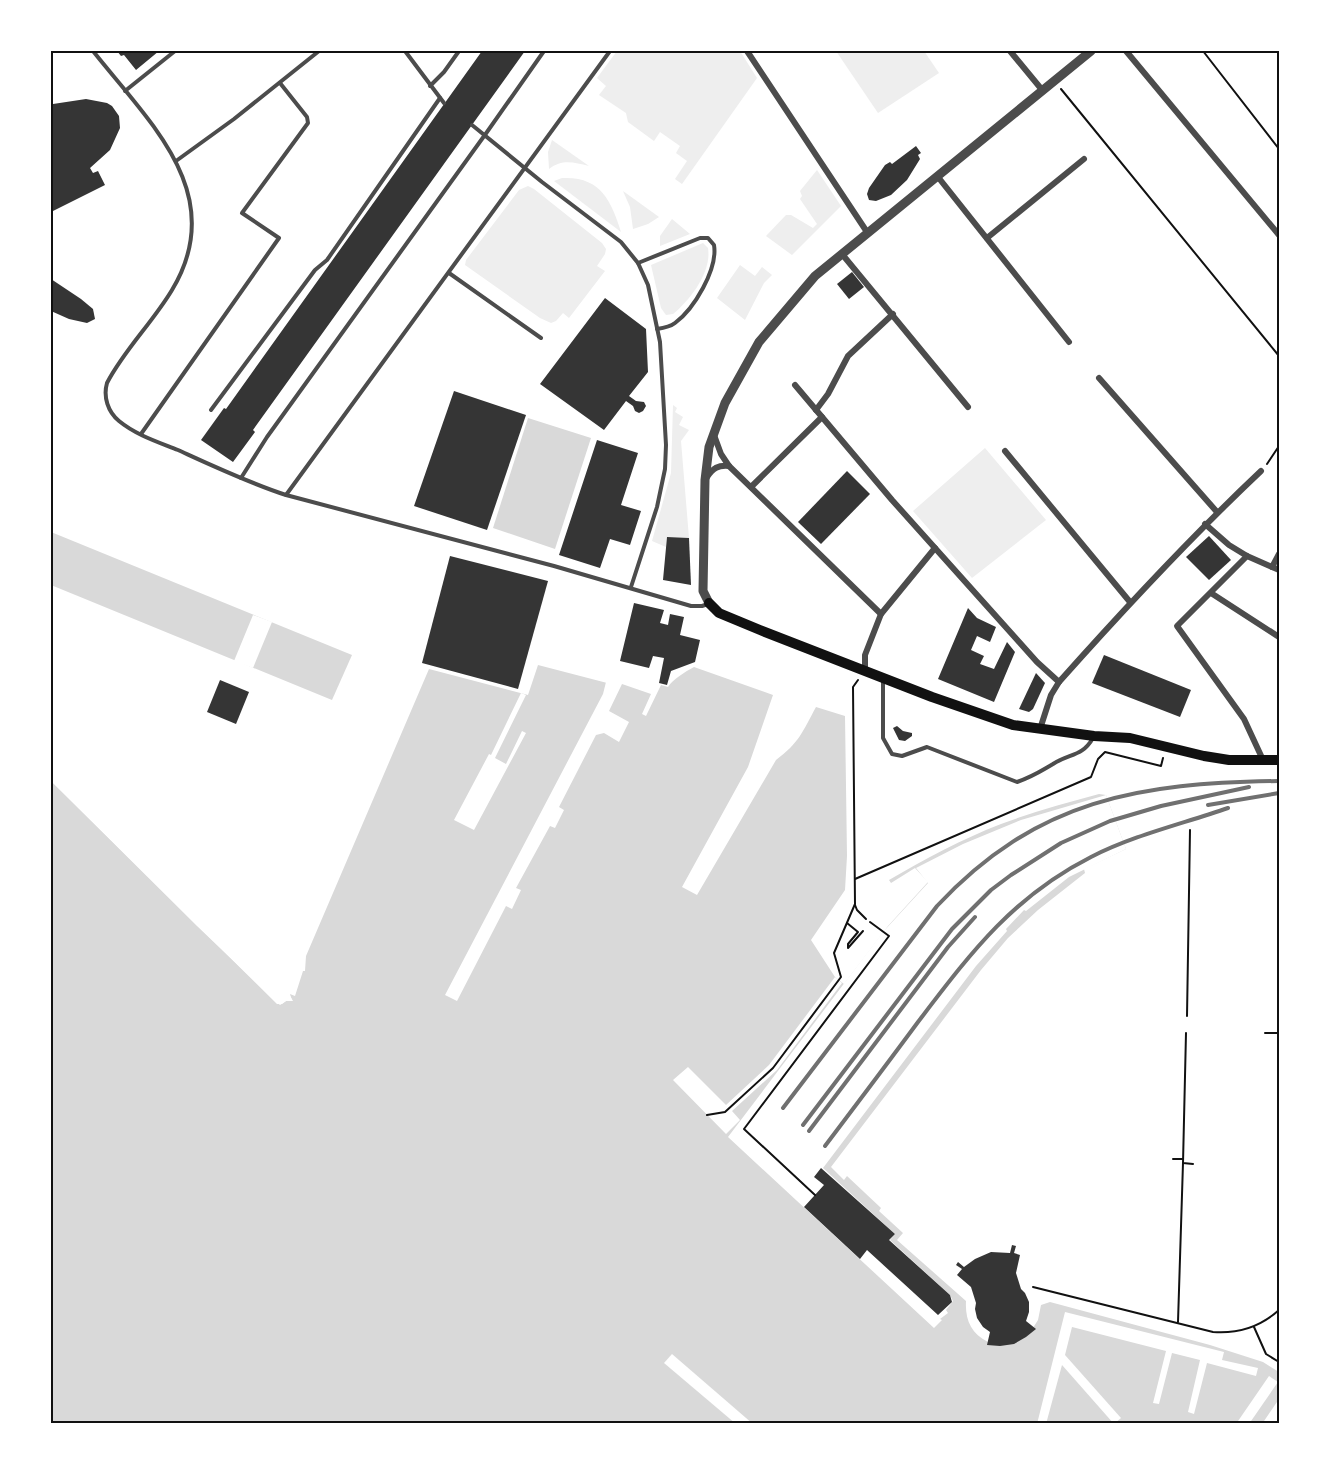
<svg xmlns="http://www.w3.org/2000/svg" width="1330" height="1475" viewBox="0 0 1330 1475" font-family="Merriweather,serif">
<style>
.green{fill:#eee}
.water{fill:#d9d9d9}
.pier{fill:#fff}
.building{fill:#353535}
.lines{fill:none;stroke-linecap:round;stroke-linejoin:round}
.path{stroke:#111;stroke-width:2}
.service{stroke:#4c4c4c;stroke-width:4}
.minor{stroke:#4c4c4c;stroke-width:6}
.tertiary{stroke:#4c4c4c;stroke-width:9}
.secondary{stroke:#111;stroke-width:10}
.rail{stroke:#707070;stroke-width:4}
.neatline{fill:none;stroke:#111;stroke-width:2}
</style>
<rect width="100%" height="100%" fill="#fff"/>
<!-- green -->
<g class="green">
<polygon points="617,51 740,51 757,78 682,184 675,179 687,161 676,153 680,146 660,132 654,141 628,122 626,113 599,95 606,86 597,78"/>
<polygon points="836,51 924,51 939,73 878,113"/>
<path d="M552,140L589,166C573,162 562,159 549,169L548,152Z"/>
<polygon points="817,170 841,206 792,255 766,236 786,215 791,215 813,228 817,224 800,199 802,196 800,191"/>
<path d="M562,178C600,176 611,200 621,232L554,181Z"/>
<polygon points="528,186 534,189 602,243 606,249 605,254 597,266 605,271 569,318 563,313 556,321 551,323 540,318 465,265 466,260 519,190"/>
<polygon points="623,191 659,217 648,224 633,229 630,207"/>
<polygon points="672,219 690,234 660,246 660,236"/>
<path d="M703,243L708,248C712,272 690,300 673,314L666,315L661,308L651,265Z"/>
<polygon points="740,265 755,276 762,267 772,275 764,283 745,320 717,298"/>
<polygon points="673,405 677,408 675,412 683,417 679,425 689,430 681,441 689,538 667,537 666,547 652,541 671,473"/>
<polygon points="985,448 1046,520 972,578 913,511"/>
</g>
<!-- water -->
<g class="water">
<polygon points="528,418 591,438 555,549 493,528"/>
<polygon points="51,532 352,655 332,700 51,585"/>
<path d="M538,665L611,684H622L651,694L642,714L646,716L661,685L668,687C673,679 685,672 694,667L773,695L748,767L682,887L697,895L776,760C799,743 803,731 816,707L845,716L847,856L845,890L811,940L835,977L844,984L888,926L928,882L915,868L891,883L889,880C925,859 962,839 1001,824C1033,812 1066,803 1099,794L1106,795L1126,849L1084,869L1085,873L1038,910L1008,938L981,970L831,1167L844,1180L847,1176L881,1208L879,1211L903,1233L897,1240L966,1301C965,1320 971,1333 988,1342L1031,1331L1038,1320L1041,1305L1050,1302L1210,1345L1263,1362L1279,1372V1399L1262,1424H51V781L197,926L280,1005L286,1001H292L290,994L295,996L303,971H305L306,956L429,669L528,695Z"/>
</g>
<!-- pier -->
<g class="pier">
<polygon points="253,615 272,622 253,668 234,661"/>
<polygon points="606,682 622,684 609,711 629,722 619,742 604,733 596,735 559,807 564,810 555,828 550,826 516,888 521,890 512,909 506,906 457,1001 445,995 603,694"/>
<polygon points="521,693 526,695 495,758 506,764 522,731 526,733 474,830 454,820 489,754 491,755"/>
<polygon points="51,778 279,1001 288,998 288,992 293,1001 286,1001 282,1004 277,1004 51,781"/>
<polygon points="1106,795 1126,849 1069,877 1026,911 1024,910 1006,929 1007,931 976,966 823,1168 895,1234 890,1240 950,1295 953,1301 946,1310 948,1313 940,1319 942,1320 934,1328 728,1137 883,932 928,883 916,868 963,844 1021,820"/>
<polygon points="835,977 842,983 777,1070 732,1111 740,1120 726,1134 673,1080 688,1067 726,1105 769,1065"/>
<polygon points="1065,1312 1224,1352 1222,1360 1258,1368 1256,1376 1207,1363 1194,1414 1188,1412 1200,1360 1172,1353 1159,1404 1153,1403 1166,1351 1072,1327 1065,1355 1121,1418 1114,1424 1062,1365 1046,1424 1037,1424"/>
<polygon points="672,1354 753,1424 736,1424 664,1363"/>
<polygon points="1269,1376 1278,1382 1249,1424 1236,1424"/>
</g>
<!-- building -->
<g class="building">
<polygon points="117,51 159,51 136,70 124,55 121,56"/>
<polygon points="482,51 525,51 253,430 255,432 233,462 201,440 224,408 226,409"/>
<polygon points="51,99 53,104 86,99 107,103 112,106 119,116 120,128 110,150 90,168 93,173 98,171 105,185 51,212"/>
<polygon points="916,146 921,153 918,155 920,159 907,180 891,195 876,201 869,200 867,194 869,188 885,165 890,162 892,164"/>
<polygon points="852,272 864,287 849,299 837,284"/>
<polygon points="51,279 81,299 93,309 95,319 87,323 69,319 51,311"/>
<polygon points="605,298 646,329 648,372 629,396 636,401 644,402 646,406 643,411 639,413 635,411 633,406 626,401 604,430 540,384"/>
<polygon points="454,391 526,415 487,530 414,506"/>
<polygon points="597,440 638,453 621,505 641,511 630,545 610,539 600,568 559,555"/>
<polygon points="847,471 870,494 821,544 798,522"/>
<polygon points="1209,536 1231,560 1209,580 1186,557"/>
<polygon points="667,537 689,538 691,585 663,580"/>
<polygon points="450,556 548,581 518,689 422,663"/>
<polygon points="634,603 664,610 660,623 668,625 670,614 684,617 680,635 700,640 695,662 671,671 667,685 659,683 664,658 653,656 649,668 620,661"/>
<polygon points="968,608 977,618 996,627 990,642 977,636 971,650 984,656 980,664 994,669 1007,642 1015,652 994,702 938,679"/>
<polygon points="1104,655 1191,690 1180,717 1092,683"/>
<polygon points="1036,673 1045,683 1033,709 1029,712 1019,709"/>
<polygon points="220,680 249,692 236,724 207,712"/>
<polygon points="897,726 903,731 912,733 912,736 905,741 899,740 893,728"/>
<polygon points="821,1168 895,1234 889,1240 950,1295 952,1302 938,1315 867,1250 860,1259 804,1207 824,1185 814,1177"/>
<polygon points="1012,1245 1016,1246 1014,1253 1020,1255 1016,1273 1021,1289 1025,1293 1029,1302 1029,1312 1026,1321 1036,1329 1026,1337 1014,1344 1000,1346 987,1345 990,1332 983,1327 977,1318 975,1309 976,1303 971,1287 957,1275 962,1269 956,1265 958,1262 964,1267 975,1259 991,1252 1010,1253"/>
</g>
<g class="lines">
<!-- path -->
<g class="path">
<polyline points="1203,51 1279,149"/>
<polyline points="1061,89 1279,356"/>
<polyline points="1267,464 1279,446"/>
<polyline points="855,879 1091,777 1098,759 1105,752 1161,766 1163,758"/>
<polyline points="855,905 857,910 866,919"/>
<polyline points="847,923 858,932 848,944 848,948 863,931"/>
<polyline points="1187,1016 1190,830"/>
<polyline points="1186,1033 1183,1163 1193,1164"/>
<polyline points="1265,1033 1279,1033"/>
<polyline points="707,1115 725,1112 773,1068 841,977 834,953 855,904 853,687 858,680"/>
<polyline points="1173,1159 1183,1159"/>
<polyline points="815,1195 744,1129 889,936 870,922"/>
<path d="M1033,1287L1213,1332C1239,1334 1260,1327 1279,1310"/>
<polyline points="1178,1322 1183,1163"/>
<polyline points="1254,1327 1266,1354 1279,1362"/>
</g>
<!-- service -->
<g class="service">
<path d="M93,51C149,122 230,194 172,290C153,322 124,350 107,383C103,397 108,412 119,421C136,435 158,442 178,450C213,466 249,483 286,495L554,566L691,606H702L708,604"/>
<polyline points="405,51 444,103"/>
<polyline points="430,86 444,72 459,51"/>
<polyline points="125,91 175,51"/>
<polyline points="472,125 542,182 621,242 638,263 648,285 660,342 666,445 665,469 657,507 631,587"/>
<polyline points="176,161 234,119 319,51"/>
<path d="M638,263L700,238H708L714,245C718,269 694,309 675,323C670,327 664,328 657,329"/>
<polyline points="449,273 541,338"/>
<polyline points="211,410 315,270 327,260 440,98"/>
<polyline points="141,434 279,238 242,213 308,123 307,117 280,83"/>
<polyline points="241,478 267,437 487,132 544,51"/>
<polyline points="286,495 610,51"/>
<path d="M883,679V738L892,754L902,756L927,747L1017,782C1034,776 1039,772 1053,764C1070,753 1082,757 1093,738"/>
</g>
<!-- minor -->
<g class="minor">
<polyline points="747,51 867,232"/>
<polyline points="1010,51 1043,91"/>
<polyline points="1126,51 1279,235"/>
<polyline points="938,177 1069,342"/>
<polyline points="987,238 1084,159"/>
<polyline points="842,254 968,407"/>
<polyline points="1099,378 1217,512"/>
<polyline points="795,385 892,500 1037,662 1059,682"/>
<polyline points="816,410 828,394 848,356 893,314"/>
<polyline points="714,435 721,454 729,466 881,614"/>
<polyline points="1005,451 1130,602"/>
<path d="M707,477C713,468 718,465 729,466"/>
<polyline points="751,487 822,417"/>
<polyline points="1205,524 1229,545 1247,556 1279,570"/>
<polyline points="1247,556 1177,626 1244,719 1263,760"/>
<polyline points="1272,567 1279,554"/>
<polyline points="1211,593 1279,637"/>
<polyline points="865,671 865,655 881,614 935,548"/>
<path d="M1040,729L1051,695L1059,682C1124,609 1190,538 1261,471"/>
</g>
<!-- tertiary -->
<polyline class="tertiary" points="709,603 703,591 705,480 709,447 725,403 759,342 815,276 1091,51"/>
<!-- secondary -->
<polyline class="secondary" points="709,603 719,613 760,630 932,697 1013,725 1094,736 1130,738 1204,756 1229,760 1279,760"/>
<!-- rail -->
<g class="rail">
<polyline points="1208,805 1279,793"/>
<path d="M783,1108L937,906C1037,799 1139,783 1279,781"/>
<polyline points="803,1125 952,929 991,890 1011,875 1061,843 1110,821 1161,806 1249,787"/>
<polyline points="809,1131 948,947 975,917"/>
<path d="M825,1146C856,1105 887,1064 918,1022C970,954 1012,897 1091,857C1134,835 1182,824 1228,808"/>
</g>
</g>
<!-- border -->
<rect width="1330" height="1475" fill="none" stroke="#ffffff" stroke-width="105"/>
<rect x="52" y="52" width="1226" height="1370" class="neatline"/>
</svg>
